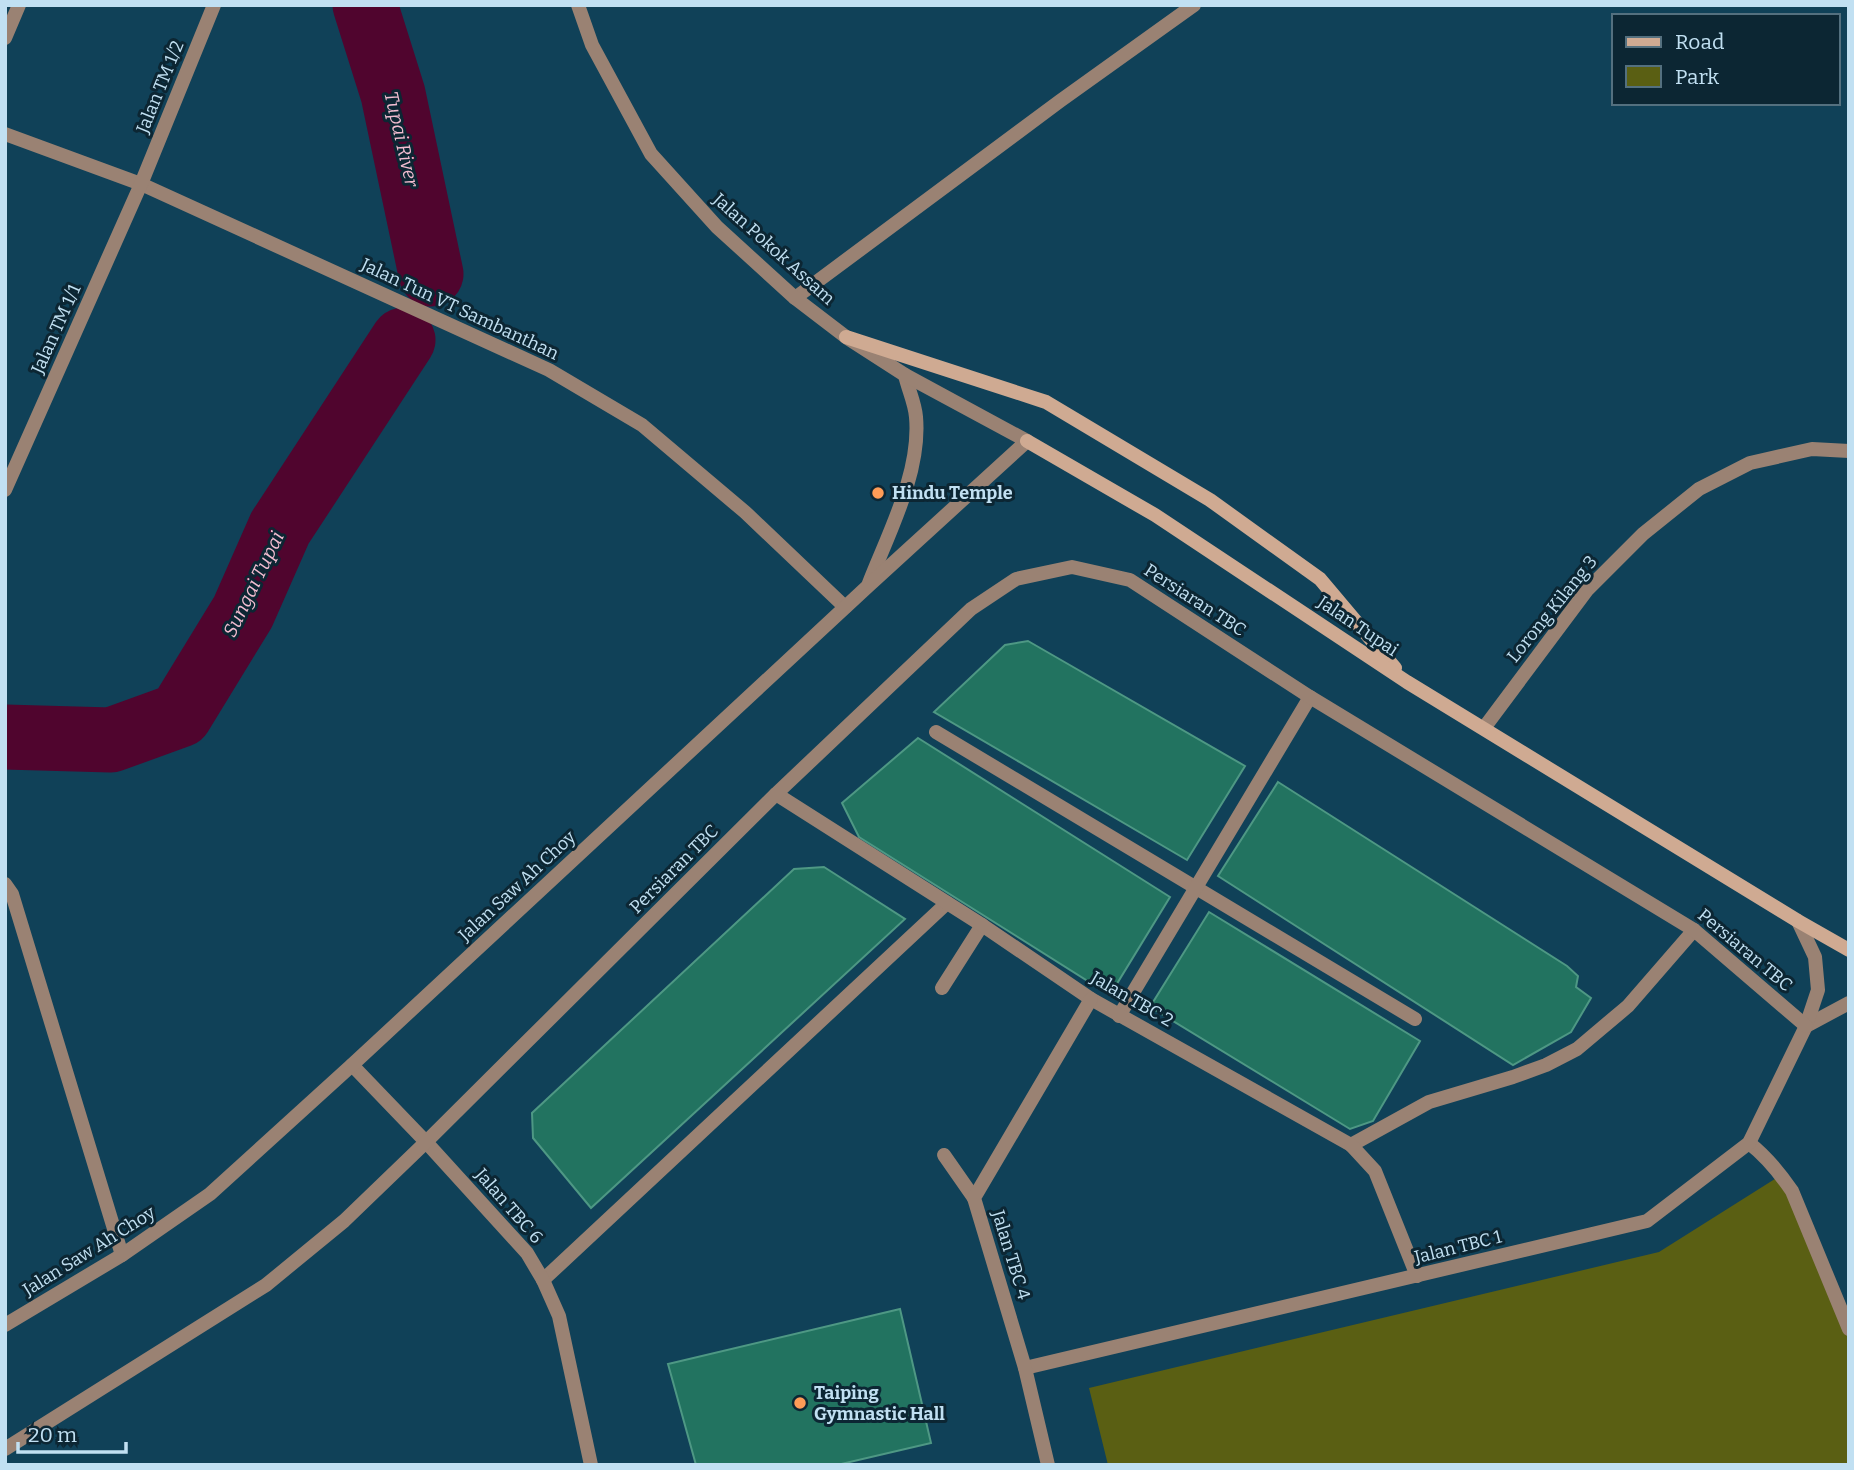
<svg xmlns="http://www.w3.org/2000/svg" width="1854" height="1470" viewBox="0 0 1854 1470" font-family="Bitter,serif">
<style>
.green{fill:#5a5f13}
.lines{fill:none;stroke-linecap:round;stroke-linejoin:round}
.river{stroke:#50052e;stroke-width:65}
.building{fill:#227360;stroke:#4e9884;stroke-width:2}
.service{stroke:#9a8273;stroke-width:14}
.minor{stroke:#9a8273;stroke-width:14}
.tertiary{stroke:#9a8273;stroke-width:14}
.secondary{stroke:#cfaa92;stroke-width:14}
.poi-dot{fill:#fe9c57;stroke:#0c2633;stroke-width:2.5}
.labels{text-anchor:middle;stroke-width:6;stroke-linejoin:round;paint-order:stroke}
.street-label{font-size:18px;fill:#c1e0f2;stroke:#0c2633}
.poi-label{font-size:18px;font-weight:bold;fill:#c1e0f2;stroke:#0c2633;text-anchor:start}
.water-label{font-size:19px;font-style:italic;fill:#f2bcd0;stroke:#0c2633}
</style>
<rect width="100%" height="100%" fill="#104158"/>
<!-- green -->
<polygon class="green" points="1778,1177 1849,1325 1849,1465 1108,1465 1089,1388 1659,1252"/>
<g class="lines">
<!-- river -->
<g class="river">
<polyline points="365,5 393,94 431,274"/>
<polyline points="5,737 111,740 180,715 243,612 280,528 403,340"/>
</g>
</g>
<!-- building -->
<g class="building">
<polygon points="1028,641 1245,766 1187,860 934,712 1005,645"/>
<polygon points="918,738 1170,897 1110,995 859,837 842,803"/>
<polygon points="1278,782 1567,966 1578,976 1576,987 1591,998 1571,1032 1513,1065 1218,876"/>
<polygon points="824,867 905,919 591,1208 533,1138 532,1113 794,869"/>
<polygon points="1209,912 1420,1041 1373,1121 1350,1129 1150,1007"/>
<polygon points="900,1309 931,1443 837,1465 696,1465 668,1364"/>
</g>
<g class="lines">
<!-- service -->
<g class="service">
<polyline points="5,38 19,5"/>
<polyline points="795,298 1060,101 1194,5"/>
<polyline points="936,732 1415,1019"/>
<polyline points="5,884 12,894 122,1255"/>
<polyline points="942,988 982,925"/>
<polyline points="1119,1016 1310,697"/>
<path d="M1749,1143C1767,1157 1779,1172 1792,1191L1849,1329"/>
<polyline points="1351,1145 1429,1102 1513,1077 1546,1065 1577,1049 1628,1006 1694,930"/>
<polyline points="944,1155 974,1198"/>
<polyline points="543,1280 947,903"/>
</g>
<!-- minor -->
<g class="minor">
<polyline points="5,134 141,184 549,370 642,425 745,512 845,607"/>
<polyline points="5,490 141,184 214,5"/>
<polyline points="1484,728 1587,590 1643,534 1699,489 1750,463 1812,449 1849,451"/>
<polyline points="776,794 982,925 1091,999 1351,1145 1375,1171 1417,1276"/>
<polyline points="1806,1026 1849,1003"/>
<polyline points="352,1065 426,1142 527,1253 543,1280 559,1316 591,1465"/>
<polyline points="1025,1368 1647,1221 1749,1143 1806,1026 1818,990 1815,957 1798,921"/>
<polyline points="5,1449 266,1285 344,1221 426,1142 776,794 971,609 1016,579 1072,567 1130,580 1310,697 1694,930 1806,1026"/>
<polyline points="1048,1465 1025,1368 974,1198 1091,999"/>
</g>
<!-- tertiary -->
<g class="tertiary">
<path d="M869,583C889,532 921,472 916,417C915,403 908,389 905,375"/>
<polyline points="5,1325 122,1255 210,1194 352,1065 867,587 1027,441 905,375 846,337 795,298 717,227 651,154 592,45 578,5"/>
</g>
<!-- secondary -->
<g class="secondary">
<polyline points="846,337 1046,402 1210,500 1320,579 1395,668"/>
<polyline points="1027,441 1155,515 1407,682 1798,921 1849,950"/>
</g>
</g>
<!-- markers -->
<g class="poi-dot">
<circle cx="878" cy="493" r="7"/>
<circle cx="800" cy="1403" r="7"/>
</g>
<g class="labels">
<!-- street labels -->
<g class="street-label">
<text transform="translate(160 87) rotate(-68)" y="6">Jalan TM 1/2</text>
<text transform="translate(774 249) rotate(42)" y="6">Jalan Pokok Assam</text>
<text transform="translate(460 309) rotate(25)" y="6">Jalan Tun VT Sambanthan</text>
<text transform="translate(56 329) rotate(-66)" y="6">Jalan TM 1/1</text>
<text transform="translate(1195 600) rotate(33)" y="6">Persiaran TBC</text>
<text transform="translate(1552 609) rotate(-51)" y="6">Lorong Kilang 3</text>
<text transform="translate(1358 626) rotate(34)" y="6">Jalan Tupai</text>
<text transform="translate(674 869) rotate(-45)" y="6">Persiaran TBC</text>
<text transform="translate(517 886) rotate(-43)" y="6">Jalan Saw Ah Choy</text>
<text transform="translate(1745 950) rotate(40)" y="6">Persiaran TBC</text>
<text transform="translate(1132 999) rotate(30)" y="6">Jalan TBC 2</text>
<text transform="translate(509 1206) rotate(49)" y="6">Jalan TBC 6</text>
<text transform="translate(1458 1247) rotate(-14)" y="6">Jalan TBC 1</text>
<text transform="translate(89 1251) rotate(-32)" y="6">Jalan Saw Ah Choy</text>
<text transform="translate(1011 1255) rotate(73)" y="6">Jalan TBC 4</text>
</g>
<!-- poi labels -->
<g class="poi-label">
<text x="892" y="499">Hindu Temple</text>
<text x="814" y="1399">Taiping<tspan x="814" dy="21">Gymnastic Hall</tspan></text>
</g>
<!-- water labels -->
<g class="water-label">
<text transform="translate(402 139) rotate(77)" y="7">Tupai River</text>
<text transform="translate(253 584) rotate(-64)" y="7">Sungai Tupai</text>
</g>
</g>
<!-- border -->
<rect width="1854" height="1470" fill="none" stroke="#c1e0f2" stroke-width="14"/>
<!-- legend -->
<rect x="1612" y="14" width="228" height="91" fill="#0c2633" stroke="#54707f" stroke-width="2"/>
<rect x="1626" y="37" width="35" height="10" fill="#cfaa92" stroke="#54707f" stroke-width="2"/>
<text x="1675" y="49" font-size="21" fill="#c1e0f2">Road</text>
<rect x="1626" y="66" width="35" height="21" fill="#5a5f13" stroke="#54707f" stroke-width="2"/>
<text x="1675" y="84" font-size="21" fill="#c1e0f2">Park</text>
<!-- scale -->
<path d="M18 1442v10h108v-10" fill="none" stroke="#c1e0f2" stroke-width="3.5"/>
<text x="28" y="1442" font-size="21" fill="#c1e0f2" stroke="#0c2633" stroke-width="5" paint-order="stroke">20 m</text>
</svg>
